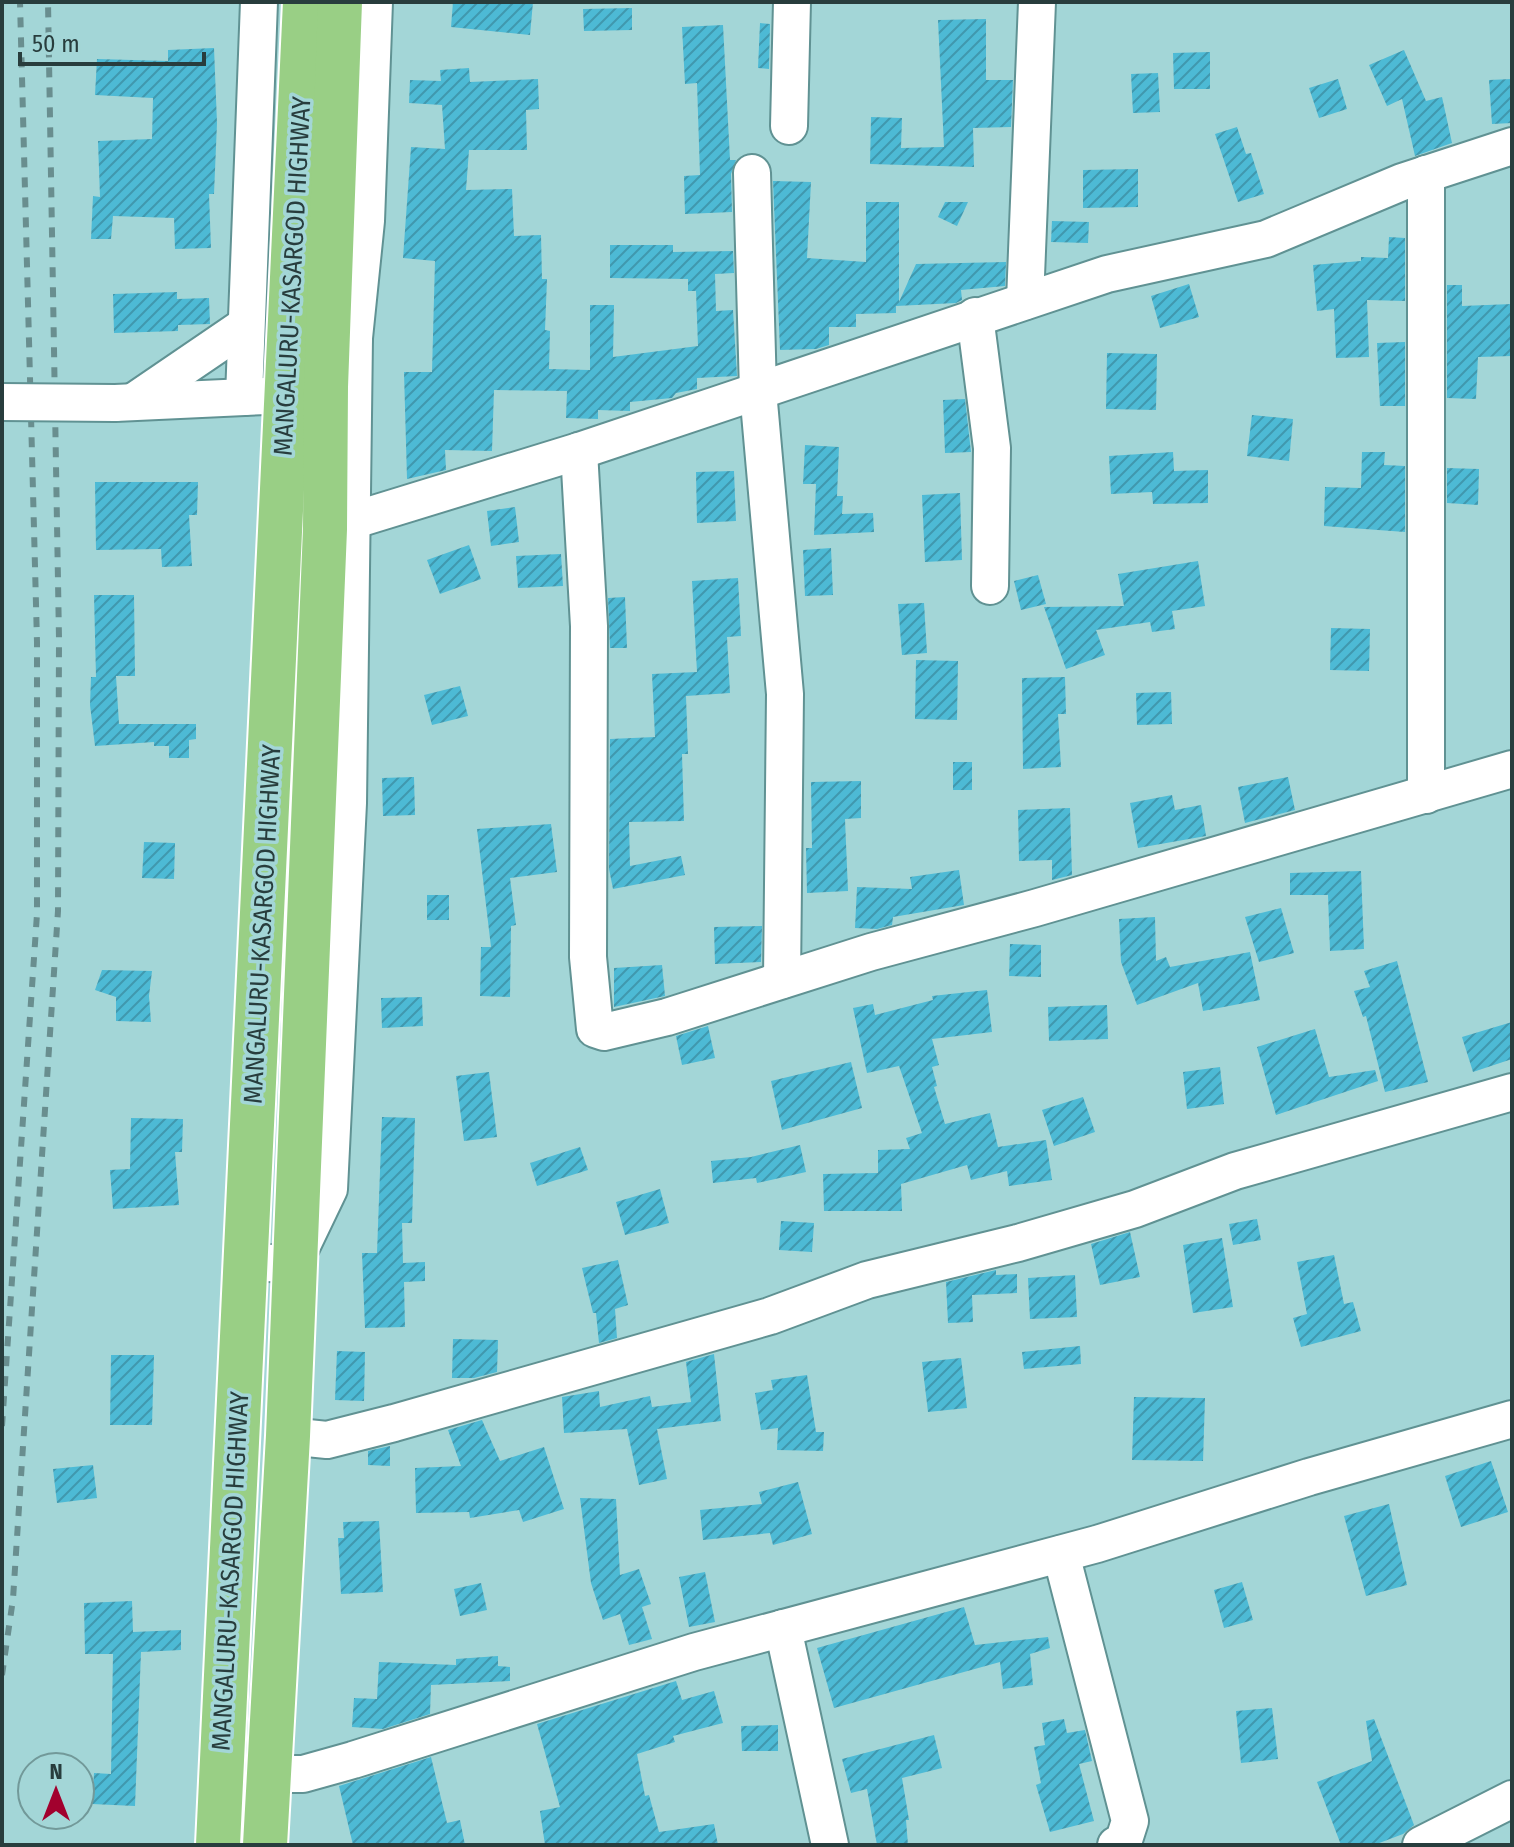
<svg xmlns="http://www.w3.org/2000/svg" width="1514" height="1847" viewBox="0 0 1514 1847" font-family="'Fira Sans Condensed',sans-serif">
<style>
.building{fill:url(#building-hatch)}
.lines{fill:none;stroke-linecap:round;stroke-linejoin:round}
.minor-casing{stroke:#609293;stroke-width:40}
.highway-casing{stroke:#fff;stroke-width:48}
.minor{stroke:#fff;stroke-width:36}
.highway{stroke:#99cf85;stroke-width:44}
.rail{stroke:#698e8f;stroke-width:6;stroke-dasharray:10 10;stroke-linecap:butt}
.minor-bridge-casing{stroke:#609293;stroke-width:40;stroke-linecap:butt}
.minor-bridge{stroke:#fff;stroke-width:36}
.labels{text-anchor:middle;stroke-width:7;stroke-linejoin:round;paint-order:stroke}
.street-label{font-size:26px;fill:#283d3d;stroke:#a3d6d7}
</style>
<defs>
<pattern id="building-hatch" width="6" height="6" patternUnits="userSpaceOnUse" patternTransform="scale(2)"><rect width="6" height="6" fill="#4dbad5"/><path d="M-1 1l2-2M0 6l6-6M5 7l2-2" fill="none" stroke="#4098ae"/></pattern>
</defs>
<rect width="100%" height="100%" fill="#a3d6d7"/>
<!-- building -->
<g class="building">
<polygon points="453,2 533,2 530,35 451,27"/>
<polygon points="632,8 632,30 584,31 583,9"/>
<polygon points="986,19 986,80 1013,80 1011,127 973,128 974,167 870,164 871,117 902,118 901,148 944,147 938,20"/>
<polygon points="760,23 770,24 769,69 758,68"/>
<polygon points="723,25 730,160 736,160 731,174 732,212 685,214 684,176 700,175 697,83 685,84 682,27"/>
<polygon points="214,48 217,123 214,194 209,194 211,248 175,249 174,218 113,216 111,239 91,239 93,196 100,197 98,141 152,139 153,98 95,95 97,59 168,61 168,50"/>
<polygon points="1404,50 1426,101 1442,97 1452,143 1415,156 1402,99 1387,106 1369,65"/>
<polygon points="1210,52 1210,89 1174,89 1173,53"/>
<polygon points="469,68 470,82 538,79 539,109 526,110 527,150 469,150 466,190 512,189 514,236 541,235 542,279 547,279 545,330 550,331 549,369 590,370 590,305 614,305 613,357 698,346 696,291 688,291 688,279 610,278 610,245 673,245 673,252 733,251 734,273 715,274 716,311 733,310 737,376 697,378 697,389 676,393 672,398 630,402 630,411 598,410 598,419 566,418 567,391 494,390 492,451 445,450 446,470 407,479 404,372 432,372 435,261 403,258 411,147 445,149 442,105 409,103 410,80 441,81 440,70"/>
<polygon points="1158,73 1160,112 1133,113 1131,74"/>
<polygon points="1338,79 1347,109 1319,118 1309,88"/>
<polygon points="1512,79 1512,123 1492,124 1489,80"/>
<polygon points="1237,127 1246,154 1251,153 1264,194 1238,202 1215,134"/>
<polygon points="1138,169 1138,207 1083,208 1083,170"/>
<polygon points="773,181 811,182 807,258 866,262 866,202 899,202 899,302 916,264 1006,262 1005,286 961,290 962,300 956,303 896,306 896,313 856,314 856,327 829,327 829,345 816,349 780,350"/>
<polygon points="945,202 968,202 957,226 938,217"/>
<polygon points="1052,221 1089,222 1088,243 1051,242"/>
<polygon points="1389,237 1405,238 1405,301 1367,300 1369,357 1336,358 1334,309 1317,311 1313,265 1361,261 1361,257 1388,258"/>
<polygon points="1189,284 1199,317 1160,328 1151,296"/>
<polygon points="1447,285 1462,285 1462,306 1512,304 1512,356 1478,357 1476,399 1447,398"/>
<polygon points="177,292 177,299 209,298 210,324 178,325 178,331 114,333 113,294"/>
<polygon points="1405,342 1405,406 1380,406 1377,343"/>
<polygon points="1107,353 1157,354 1156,410 1106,409"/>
<polygon points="965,399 971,452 945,453 943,400"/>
<polygon points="1252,415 1293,419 1289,461 1247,456"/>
<polygon points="805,445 839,447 837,496 843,496 842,514 873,513 874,532 814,535 816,484 803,484"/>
<polygon points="1173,452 1174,471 1208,470 1208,503 1153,504 1152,492 1111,494 1109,456"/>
<polygon points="1362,452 1385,452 1384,465 1405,466 1405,532 1324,526 1325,487 1361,488"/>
<polygon points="1447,468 1479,469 1478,505 1447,503"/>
<polygon points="734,471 736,521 697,523 696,472"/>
<polygon points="95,482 198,482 197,515 189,515 192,566 162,567 161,549 96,550"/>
<polygon points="960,493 962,560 925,562 922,495"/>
<polygon points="515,507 519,542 491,546 487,511"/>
<polygon points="469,545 481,579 440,594 427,560"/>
<polygon points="831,548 833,595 805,596 803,550"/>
<polygon points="561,554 563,586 518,588 516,556"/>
<polygon points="1198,561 1205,606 1172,611 1175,629 1152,632 1150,622 1096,630 1105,655 1066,669 1044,607 1124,606 1118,574"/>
<polygon points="1038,575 1046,604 1021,610 1014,581"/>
<polygon points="738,578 741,636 727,637 730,693 686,696 688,754 682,754 684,821 629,822 630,866 681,856 685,875 613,889 609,869 610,739 655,737 652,674 697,672 692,581"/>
<polygon points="94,595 134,595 135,676 116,676 119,724 196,724 196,739 189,740 189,758 169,758 169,746 154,746 154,742 95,746 90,705 91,677 96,677"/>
<polygon points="625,597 627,648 610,648 608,598"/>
<polygon points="924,603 927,653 902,655 898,604"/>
<polygon points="1331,628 1370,629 1369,671 1330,670"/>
<polygon points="916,660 958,661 957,720 915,719"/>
<polygon points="1065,677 1066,714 1058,714 1061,767 1023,769 1022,678"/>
<polygon points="460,686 468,716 432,725 424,695"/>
<polygon points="1171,692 1172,724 1137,725 1136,693"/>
<rect x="953" y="762" width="19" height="28"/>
<polygon points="414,777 415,815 383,816 382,778"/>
<polygon points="1288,777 1295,810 1245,823 1238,787"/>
<polygon points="861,781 861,818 845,819 848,891 807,893 806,848 812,848 811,782"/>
<polygon points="1172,795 1175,810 1201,805 1206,836 1138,848 1130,803"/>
<polygon points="1070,808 1072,875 1052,880 1052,860 1019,861 1018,810"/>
<polygon points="551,824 557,872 510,878 516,925 511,926 510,997 480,996 481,947 491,947 477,829"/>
<polygon points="144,842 175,843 174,879 142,878"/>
<polygon points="959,870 964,905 893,917 892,925 877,929 855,928 857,887 912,889 910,877"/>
<polygon points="1361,871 1364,949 1330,951 1328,895 1290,895 1290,873"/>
<rect x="427" y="895" width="22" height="25"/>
<polygon points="1281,908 1294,953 1259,962 1245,917"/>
<polygon points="1155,917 1156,961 1166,957 1170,967 1250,952 1260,1000 1203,1011 1198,983 1137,1005 1121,962 1119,919"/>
<polygon points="762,926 761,962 715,964 714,927"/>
<polygon points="1010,944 1041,945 1041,977 1009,976"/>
<polygon points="1397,961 1428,1082 1385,1092 1366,1016 1363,1017 1354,991 1370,987 1364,971"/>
<polygon points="662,965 665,996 614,1007 614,968"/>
<polygon points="102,970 152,971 149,996 151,1022 116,1021 116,997 95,990"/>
<polygon points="987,990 992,1032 932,1039 939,1065 932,1067 937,1086 934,1087 945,1124 990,1113 998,1147 1046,1140 1052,1180 1009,1186 1007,1171 971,1180 967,1165 901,1184 902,1211 824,1211 823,1174 878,1173 878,1150 910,1149 906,1138 922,1133 899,1066 867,1073 853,1008 873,1004 875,1015 933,1000 932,996"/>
<polygon points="422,997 423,1026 382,1028 381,998"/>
<polygon points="1107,1005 1108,1039 1049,1041 1048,1007"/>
<polygon points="1512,1022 1512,1059 1473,1072 1462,1037"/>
<polygon points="708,1026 715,1058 682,1065 676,1036"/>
<polygon points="1315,1029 1329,1077 1375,1070 1378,1081 1276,1115 1257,1047"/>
<polygon points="851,1062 862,1108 782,1130 771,1081"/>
<polygon points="1220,1067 1224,1104 1187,1109 1183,1072"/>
<polygon points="489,1072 497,1137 464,1141 456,1076"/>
<polygon points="1083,1097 1095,1132 1054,1146 1042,1110"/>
<polygon points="382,1117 415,1118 412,1223 402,1223 403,1263 425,1262 425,1281 404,1282 405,1327 365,1328 362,1253 377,1253"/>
<polygon points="131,1118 183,1119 182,1152 175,1152 179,1205 113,1209 110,1170 130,1169"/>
<polygon points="800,1145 806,1172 757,1183 756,1178 713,1183 711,1161 751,1157"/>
<polygon points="580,1147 588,1170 537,1186 530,1163"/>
<polygon points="660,1189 669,1223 625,1235 616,1202"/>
<polygon points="1257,1219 1261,1240 1233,1245 1229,1224"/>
<polygon points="781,1221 814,1223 812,1252 779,1250"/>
<polygon points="1130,1232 1140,1277 1100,1285 1091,1244"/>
<polygon points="1222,1238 1233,1307 1193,1313 1183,1245"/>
<polygon points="1334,1255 1344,1304 1353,1302 1361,1331 1301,1347 1293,1318 1307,1314 1297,1262"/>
<polygon points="618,1260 628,1305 615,1309 617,1338 599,1343 596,1313 593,1313 582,1268"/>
<polygon points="996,1270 996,1275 1017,1274 1017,1293 972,1295 973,1322 948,1323 946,1282"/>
<polygon points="1075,1275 1077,1317 1030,1319 1028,1278"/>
<polygon points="453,1339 498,1340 497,1372 474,1378 452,1378"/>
<polygon points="1080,1346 1081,1364 1024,1369 1022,1352"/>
<polygon points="337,1351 365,1352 364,1401 335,1400"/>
<polygon points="714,1354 721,1421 657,1429 667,1479 639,1485 627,1429 564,1433 562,1397 599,1391 600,1407 650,1396 652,1407 691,1402 686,1362"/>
<polygon points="111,1355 154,1355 152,1425 110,1425"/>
<polygon points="961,1358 967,1408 928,1412 922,1362"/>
<polygon points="807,1375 816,1432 824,1432 823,1451 777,1450 778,1428 761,1430 755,1393 773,1390 771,1380"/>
<polygon points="1134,1397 1205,1398 1203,1461 1132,1460"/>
<polygon points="482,1420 500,1461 544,1447 564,1509 523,1522 519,1510 470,1518 469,1512 416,1513 415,1468 461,1466 448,1430"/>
<polygon points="390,1446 390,1466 368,1465 368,1451"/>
<polygon points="1491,1461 1508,1512 1461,1527 1445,1476"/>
<polygon points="93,1465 97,1498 57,1503 53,1469"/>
<polygon points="798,1482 812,1534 773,1545 770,1533 703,1540 700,1510 762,1504 759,1492"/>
<polygon points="580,1498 616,1499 620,1575 639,1569 651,1604 642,1607 652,1639 629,1645 620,1614 603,1620 591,1583"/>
<polygon points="1389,1504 1407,1585 1366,1596 1344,1516"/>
<polygon points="379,1521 383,1592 341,1594 338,1538 344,1538 343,1522"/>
<polygon points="705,1572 715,1622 689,1627 679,1577"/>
<polygon points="1242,1582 1253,1620 1224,1628 1214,1590"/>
<polygon points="481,1583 487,1610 460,1616 454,1589"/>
<polygon points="132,1601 133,1632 181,1630 181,1650 141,1652 135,1806 92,1804 94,1773 111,1774 113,1654 85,1654 84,1603"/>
<polygon points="964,1607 975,1645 1048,1637 1050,1648 1030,1654 1033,1685 1003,1689 1000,1662 834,1708 817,1648"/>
<polygon points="498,1656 498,1666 510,1667 510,1681 431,1685 430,1714 383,1729 352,1727 354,1698 377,1699 379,1662 456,1665 456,1659"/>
<polygon points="676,1681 682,1700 714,1691 723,1723 673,1736 675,1742 637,1754 645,1796 649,1795 659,1832 714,1824 718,1845 545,1845 540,1811 560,1807 537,1724"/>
<polygon points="1272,1708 1278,1759 1241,1763 1236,1711"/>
<polygon points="1064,1719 1067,1733 1085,1730 1092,1761 1079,1764 1094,1821 1050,1832 1036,1785 1041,1783 1034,1747 1045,1745 1042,1723"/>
<polygon points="1374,1719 1414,1825 1403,1834 1374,1845 1341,1845 1317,1782 1372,1761 1366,1721"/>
<polygon points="778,1725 778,1751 742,1751 741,1726"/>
<polygon points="934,1735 942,1768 902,1778 909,1820 906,1820 908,1845 877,1845 867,1789 851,1793 842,1759"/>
<polygon points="431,1757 447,1823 460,1820 465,1845 353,1845 339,1786"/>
</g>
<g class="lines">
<defs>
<g id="minor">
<polyline points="789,126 792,2"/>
<polyline points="752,173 758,391 785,694 782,980"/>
<polyline points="1426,174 1426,795"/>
<polyline points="1025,301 1037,2"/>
<polyline points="975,316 992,448 990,586"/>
<polyline points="345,358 354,338 366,221 374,2"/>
<polyline points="244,397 259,2"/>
<polyline points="133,402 246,325"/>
<polyline points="115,403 266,396"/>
<polyline points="579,451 589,626 588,957 595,1029 604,1032 667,1017 871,952 1035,908 1512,769"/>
<polyline points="325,529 579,451 1107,274 1266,239 1402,182 1512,146"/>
<polyline points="245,1262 293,1264 329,1189 348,803 354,338"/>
<polyline points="288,1436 327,1440 394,1423 770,1316 867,1280 1018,1243 1135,1209 1235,1171 1512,1092"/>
<polyline points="1061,1554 1130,1821 1123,1843 1116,1845"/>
<polyline points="783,1628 830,1845"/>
<polyline points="269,1774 303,1774 353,1760 694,1652 1097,1544 1309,1477 1512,1419"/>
<polyline points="1421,1845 1512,1799"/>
</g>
<g id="highway">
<polyline points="218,1845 305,2"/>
<polyline points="265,1845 288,1436 325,529 326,387 340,2"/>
</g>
</defs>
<!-- minor casing -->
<use href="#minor" class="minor-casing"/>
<!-- highway casing -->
<use href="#highway" class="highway-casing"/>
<!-- minor -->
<use href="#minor" class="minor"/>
<!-- highway -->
<use href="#highway" class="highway"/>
<!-- rail -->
<g class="rail">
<polyline points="2,1426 37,914 37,642 20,2"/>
<polyline points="2,1675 13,1599 58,911 59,639 48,2"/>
</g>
<defs>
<polyline id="minor-bridge" points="2,402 115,403"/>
</defs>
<!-- minor-bridge casing -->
<use href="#minor-bridge" class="minor-bridge-casing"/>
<!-- minor-bridge -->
<use href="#minor-bridge" class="minor-bridge"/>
</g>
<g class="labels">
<!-- street labels -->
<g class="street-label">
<text transform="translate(292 276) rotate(-87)" y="9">MANGALURU-KASARGOD HIGHWAY</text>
<text transform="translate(262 924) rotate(-87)" y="9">MANGALURU-KASARGOD HIGHWAY</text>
<text transform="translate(230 1571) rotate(-87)" y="9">MANGALURU-KASARGOD HIGHWAY</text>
</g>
</g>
<!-- border -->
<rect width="1514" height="1847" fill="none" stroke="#283d3d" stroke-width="8"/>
<!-- north arrow -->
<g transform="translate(56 1791)"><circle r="38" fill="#a3d6d7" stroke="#729999" stroke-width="2"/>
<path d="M0-6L14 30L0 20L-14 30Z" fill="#a2012e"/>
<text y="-12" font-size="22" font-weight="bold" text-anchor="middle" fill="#283d3d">N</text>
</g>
<!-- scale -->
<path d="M20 52v12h184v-12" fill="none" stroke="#283d3d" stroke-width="4"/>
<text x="32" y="52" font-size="24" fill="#283d3d" stroke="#a3d6d7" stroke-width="6" paint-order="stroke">50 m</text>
</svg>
